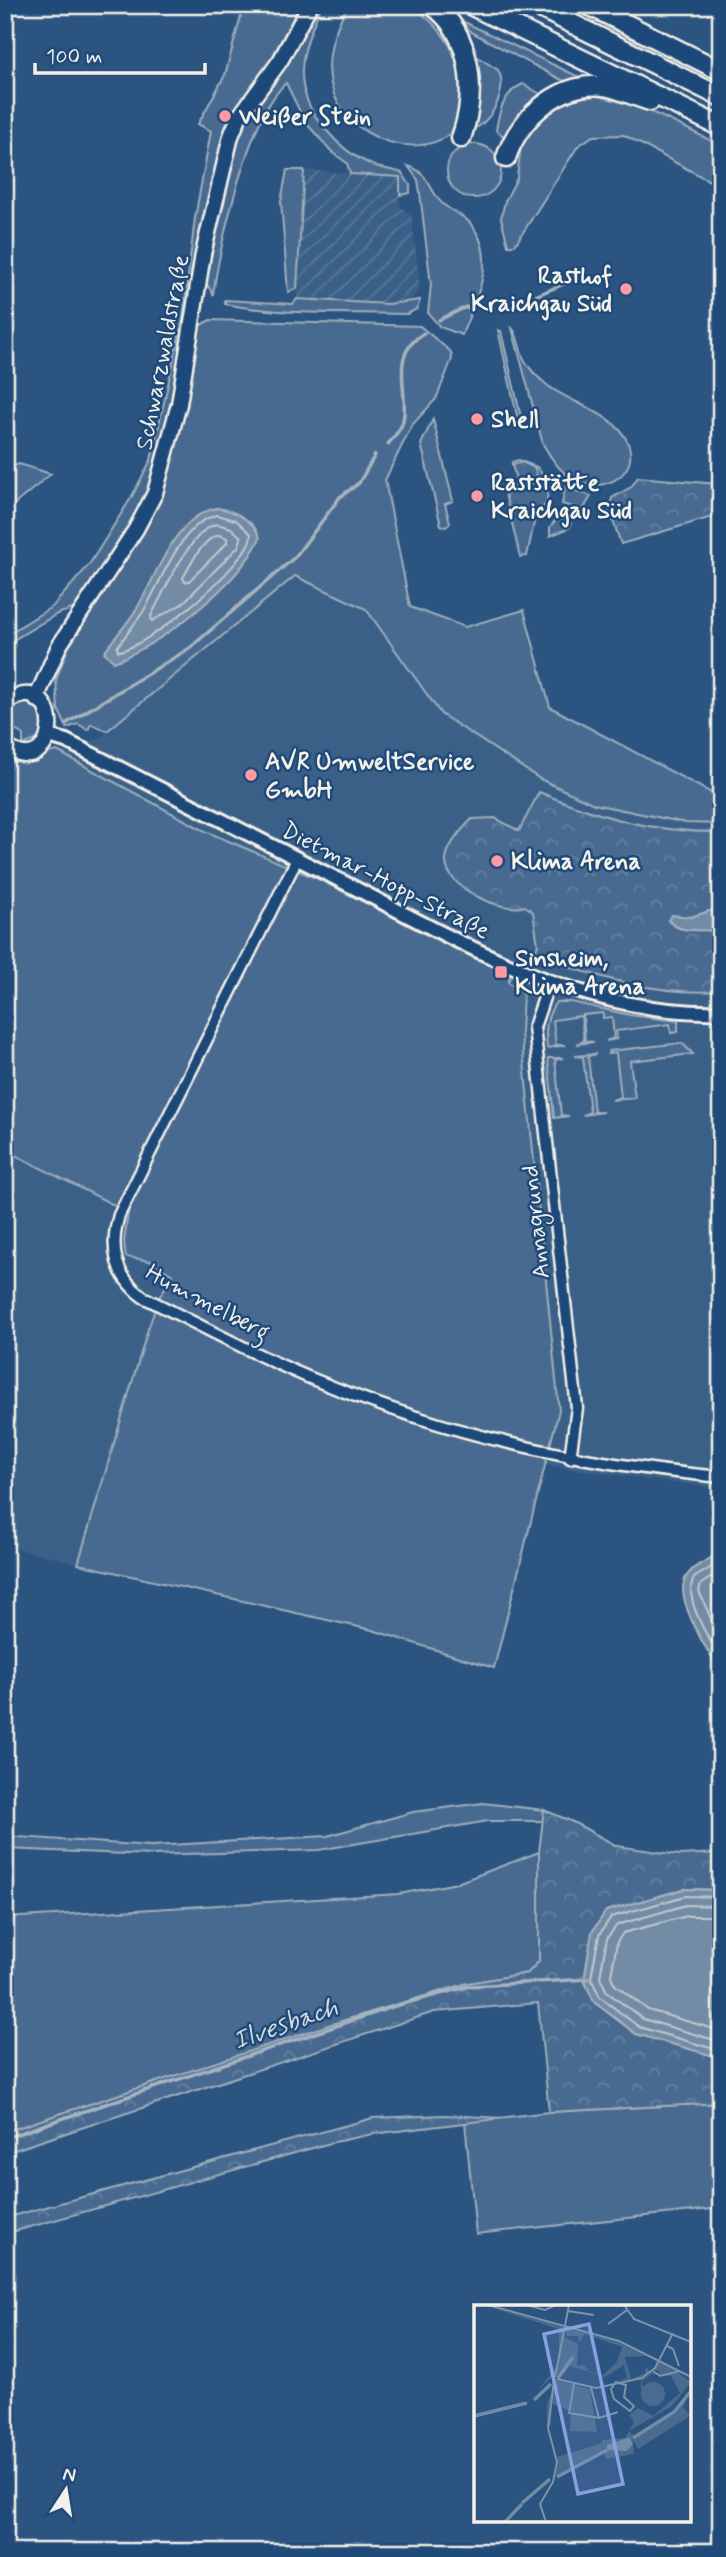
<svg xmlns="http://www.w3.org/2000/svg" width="726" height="2557" viewBox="0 0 726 2557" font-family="Mynerve,sans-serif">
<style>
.built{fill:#3b6088}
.industrial{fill:url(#industrial-furrows)}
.grass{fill:#496b90;stroke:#9eaebc;stroke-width:2}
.forest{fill:url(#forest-crowns);stroke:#9eaebc;stroke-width:2}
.water{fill:#738ca6;stroke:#a7b4c0;stroke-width:2}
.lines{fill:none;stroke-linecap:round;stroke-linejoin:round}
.shore{stroke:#c0c9ce;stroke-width:2}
.stream{stroke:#a7b4c0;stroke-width:3.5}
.minor-casing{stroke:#f4f1e8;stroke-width:15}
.tertiary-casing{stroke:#f4f1e8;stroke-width:18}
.secondary-casing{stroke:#f4f1e8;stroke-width:19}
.motorway-casing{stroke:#f4f1e8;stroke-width:23}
.minor{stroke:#1f4a7a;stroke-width:10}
.tertiary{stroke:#1f4a7a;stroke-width:12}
.secondary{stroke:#1f4a7a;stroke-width:14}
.motorway{stroke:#1f4a7a;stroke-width:18}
.poi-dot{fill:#ff9aa2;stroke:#1f4a7a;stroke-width:2.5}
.labels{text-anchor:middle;stroke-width:5;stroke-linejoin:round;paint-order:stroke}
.poi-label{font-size:24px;font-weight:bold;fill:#f4f1e8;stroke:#1f4a7a;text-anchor:start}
.street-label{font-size:24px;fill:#f4f1e8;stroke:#1f4a7a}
.water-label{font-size:26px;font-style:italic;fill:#dadddb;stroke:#1f4a7a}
.inset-river{fill:none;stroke:#738ca6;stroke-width:3.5}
.inset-road{fill:none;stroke:#7c93aa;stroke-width:2}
.view{fill:#88a0e0;fill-opacity:0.15;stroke:#88a0e0;stroke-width:3.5}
.inset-edge{fill:none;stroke:#f4f1e8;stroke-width:3.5}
</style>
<defs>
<pattern id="industrial-furrows" width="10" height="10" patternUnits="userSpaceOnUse" patternTransform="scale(1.75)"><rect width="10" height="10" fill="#3b6088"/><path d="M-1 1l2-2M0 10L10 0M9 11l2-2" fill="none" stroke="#587799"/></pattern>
<pattern id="forest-crowns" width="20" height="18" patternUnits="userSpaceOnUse" patternTransform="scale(1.75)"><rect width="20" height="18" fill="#496b90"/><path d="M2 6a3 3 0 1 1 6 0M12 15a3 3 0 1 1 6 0" fill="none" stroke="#6481a0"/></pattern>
</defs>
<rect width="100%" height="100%" fill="#2c5481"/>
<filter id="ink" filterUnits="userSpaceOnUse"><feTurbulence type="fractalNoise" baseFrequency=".0143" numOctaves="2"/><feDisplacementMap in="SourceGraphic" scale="14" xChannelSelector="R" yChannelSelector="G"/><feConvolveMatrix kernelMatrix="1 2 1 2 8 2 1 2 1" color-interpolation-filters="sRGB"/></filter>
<g filter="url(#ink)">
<!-- built -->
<polygon class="built" points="295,576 366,609 441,714 686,823 721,824 721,1489 543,1465 494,1668 372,1630 5,1546 5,828 57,751 100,738"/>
<!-- industrial -->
<polygon class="industrial" points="304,170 400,177 399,205 412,217 420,290 411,299 388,304 297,299"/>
<!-- grass -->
<g class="grass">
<polygon points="244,5 300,5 273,56 232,115 225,134 165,448 143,506 76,608 57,614 5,645 5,636 53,606 89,565 131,498 151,460 183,318 195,218 211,131 198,124 225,75"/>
<path d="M317,5H322C300,51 289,90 327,131C339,145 353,157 370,164C379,169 391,169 402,173L410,185V193L400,195V177L350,174L347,163L333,153L305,122L286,83C248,117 221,242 213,294L205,281L206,271L237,138L251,110L291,57Z"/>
<path d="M348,5H411C440,26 457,47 461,83C462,92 463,111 459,120C436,179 275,133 348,5Z"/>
<polygon points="456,18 581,78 566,82 560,79 473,33"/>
<path d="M476,56L498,70C508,88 494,116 478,127L473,126V58Z"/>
<path d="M523,84L544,96L507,139L496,130C499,111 504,92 523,84Z"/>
<path d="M584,94C635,100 676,123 721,146V187L624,135L593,136L578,146L515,245H508L501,218L505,201L517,178L522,137L559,102Z"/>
<circle cx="474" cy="171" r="27"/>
<path d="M408,166C427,171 429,188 440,201C447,210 461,213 470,223C500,259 475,299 462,335L440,327L428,313L431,285L420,193L418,180Z"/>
<polygon points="287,170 304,170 297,288 288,292 281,201"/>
<path d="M297,299L388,304L420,300L417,309L407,314C347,312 284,316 225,304V300L293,304Z"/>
<polygon points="210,320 420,326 451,352 452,359 436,399 412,425 385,480 410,607 465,627 524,610 550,707 721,798 721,824 686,823 594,804 540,779 441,714 366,609 295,576 107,731 91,724 88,730 78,724 67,728 58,709 56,680 73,634 168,474 184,417 197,333 199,326"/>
<path d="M512,328C518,333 519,348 523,357C528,368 537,377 547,385C571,404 616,413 628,443C640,474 604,493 579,482C562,475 552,460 543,444Z"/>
<polygon points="498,330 501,331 524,430 520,429"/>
<polygon points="433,419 453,501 445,504 450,523 446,527 441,525 421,444"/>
<polygon points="518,460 537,467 548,483 547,502 535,518 527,556 520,557 504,489 538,481 522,462 512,465 512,462"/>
<polygon points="19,464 51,474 5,512 5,469"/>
<polygon points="565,487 591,496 583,510 562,504"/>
<polygon points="558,517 571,523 569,528 550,536 550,527"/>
<polygon points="21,701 32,703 40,710 44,730 38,739 23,745 23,735 11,727 5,728 5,711"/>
<polygon points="57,751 205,831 320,880 511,975 508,982 523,993 521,1032 559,1410 494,1668 372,1630 78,1564 148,1329 160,1296 173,1275 150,1261 126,1257 124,1242 128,1212 5,1150 5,764"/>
<path d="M556,1002H571L630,1015L678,1021V1032L671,1033L670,1024L616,1031L617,1039L606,1041L614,1038L612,1017L603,1018V1013L583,1015L585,1041L594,1042L577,1044L584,1041L581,1016L553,1020L556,1045H565L547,1048C545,1031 545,1018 556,1002Z"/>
<polygon points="682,1043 693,1054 630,1061 635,1098 612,1100 621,1097 616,1053 608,1054 609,1051"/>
<polygon points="596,1054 588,1056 594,1112 603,1112 583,1115 590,1112 583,1057 575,1056"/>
<polygon points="548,1058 563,1058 555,1060 561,1115 569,1116 554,1118"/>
<polygon points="483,1803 544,1810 543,1821 488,1821 319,1850 152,1855 5,1849 5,1836 151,1846 327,1836 413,1812"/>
<polygon points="539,1852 539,1961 528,1973 468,1983 332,2024 5,2132 5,1918 399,1894 457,1883"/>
<polygon points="721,2103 721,2208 476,2234 465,2122 549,2112"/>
</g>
<!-- forest -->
<g class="forest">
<polygon points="522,462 535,468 538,481 518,486 512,465"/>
<polygon points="638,477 717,484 712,517 621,544 609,509 612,498 631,487"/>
<path d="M539,792C600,817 654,833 721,832V991C656,996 594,976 533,955L538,945L533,912L525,906C502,914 445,887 446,861C446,847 463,828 472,819L495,818L519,831Z"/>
<polygon points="544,1810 573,1822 617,1846 679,1855 721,1853 721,1890 684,1889 606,1911 636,2033 721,2058 721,2103 549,2112 538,2003 434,2012 5,2153 5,2132 332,2024 469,1983 528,1973 539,1961 539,1852"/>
<polygon points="444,2115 505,2118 373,2134 334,2142 5,2234 5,2218 373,2118"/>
</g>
<!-- water -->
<g class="water">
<path d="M217,508C234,510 255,521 260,538C238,585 163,643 114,662L104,652C115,637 128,623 137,608C158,574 174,516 217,508Z"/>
<path d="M718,908L721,932C704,927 681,936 668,920L672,915L691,917Z"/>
<path d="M721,1553V1669C707,1653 675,1599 685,1579C691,1566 709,1559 721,1553Z"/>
<polygon points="684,1889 721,1890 721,2058 636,2034 594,2002 584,1980 592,1932 606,1911"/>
</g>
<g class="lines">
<!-- shore -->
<g class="shore">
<path d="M217,515L236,520L251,534C252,562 146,649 118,651L117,647C126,635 135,624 143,612C161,583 181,522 217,515Z"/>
<path d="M217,524L231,528L241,537L239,546L182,604L152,621L151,616C164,592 191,529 217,524Z"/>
<path d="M219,535L227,538V543L189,581L185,582L183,578C190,565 204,537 219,535Z"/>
<path d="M721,1561L694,1578C682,1597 710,1642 721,1658"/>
<polyline points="721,1571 701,1584 699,1591 721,1642"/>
<polyline points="721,1897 685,1896 611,1917 599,1935 591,1978 600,1997 639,2027 721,2051"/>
<polyline points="721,1906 686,1905 617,1925 607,1938 600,1977 607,1992 643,2019 721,2042"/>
<polyline points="721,1916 687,1916 623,1933 617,1942 611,1976 615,1985 648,2010 721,2031"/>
</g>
<!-- stream -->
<g class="stream">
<polyline points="523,301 571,281 603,281"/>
<polyline points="439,320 466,307 470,310"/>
<path d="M388,444C394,437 401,430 403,421C410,389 387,356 424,333"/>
<polyline points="67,723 190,648 295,557 340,497 359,483 375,455"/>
<polyline points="5,2138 395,2006 470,1986 588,1979"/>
</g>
<defs>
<g id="minor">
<path d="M297,859L119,1215C109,1249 115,1276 143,1297C200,1325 256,1356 315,1380C451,1436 575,1463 721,1477"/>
<polyline points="549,983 534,1027 577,1408 570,1458"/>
</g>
<path id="tertiary" d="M49,736L66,741C159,788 252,836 345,883C464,944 582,1016 721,1012"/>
<g id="secondary">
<polyline points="36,699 59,646 136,529 155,493 179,404 203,254 231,136 239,117 280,61 310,5"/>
<path d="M5,703C64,663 64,786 5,746"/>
</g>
<g id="motorway">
<path d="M432,5C473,34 477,94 461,138"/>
<polyline points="470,5 721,127"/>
<polyline points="534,5 721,97"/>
<polyline points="588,5 721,71"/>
<path d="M506,158C519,116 564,78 609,87C622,90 636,97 650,101"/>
</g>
</defs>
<!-- minor casing -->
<use href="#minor" class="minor-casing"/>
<!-- tertiary casing -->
<use href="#tertiary" class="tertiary-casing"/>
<!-- secondary casing -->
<use href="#secondary" class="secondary-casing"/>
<!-- motorway casing -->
<use href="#motorway" class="motorway-casing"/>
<!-- minor -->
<use href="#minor" class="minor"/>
<!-- tertiary -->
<use href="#tertiary" class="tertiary"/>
<!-- secondary -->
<use href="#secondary" class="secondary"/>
<!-- motorway -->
<use href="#motorway" class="motorway"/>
</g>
</g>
<!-- markers -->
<g class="poi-dot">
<circle cx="225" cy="116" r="7"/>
<circle cx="626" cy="289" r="7"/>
<circle cx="477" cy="419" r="7"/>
<circle cx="477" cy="496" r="7"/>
<circle cx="251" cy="775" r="7"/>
<circle cx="497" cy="861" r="7"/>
<rect x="494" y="965" width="14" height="14" rx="3.5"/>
</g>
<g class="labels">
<!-- poi labels -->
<g class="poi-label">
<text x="239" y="124">Weißer Stein</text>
<text x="612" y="283" text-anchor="end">Rasthof<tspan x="612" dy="28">Kraichgau Süd</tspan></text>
<text x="491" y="427">Shell</text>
<text x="491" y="490">Raststätte<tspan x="491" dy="28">Kraichgau Süd</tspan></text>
<text x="265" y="769">AVR UmweltService<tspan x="265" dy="28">GmbH</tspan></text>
<text x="511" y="869">Klima Arena</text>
<text x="515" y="966">Sinsheim,<tspan x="515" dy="28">Klima Arena</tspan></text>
</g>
<!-- street labels -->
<g class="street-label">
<text transform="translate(162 352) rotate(-79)" y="8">Schwarzwaldstraße</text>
<text transform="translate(386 880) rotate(27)" y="8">Dietmar-Hopp-Straße</text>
<text transform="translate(535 1222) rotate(-96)" y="8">Annagrund</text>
<text transform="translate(208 1302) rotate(28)" y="8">Hummelberg</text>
</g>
<!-- water labels -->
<g class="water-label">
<text transform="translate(285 2023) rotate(-19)" y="9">Ilvesbach</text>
</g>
</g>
<!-- overview -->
<g transform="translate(474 2305)">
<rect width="217" height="217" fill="#2c5481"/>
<path d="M9,0L90,22L91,32L104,39L103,61L111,60L114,66L129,70L143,57L148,42L111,29L105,38L104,31H92V23L142,36L172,51L151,52L157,74L171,68L172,61L176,67L164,74L143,76L153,73L150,60L131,72L96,61L86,73L82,67L63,87L85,58V24ZM186,55L217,77L198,101L155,126L160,117L155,110L164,103L179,111L206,88L197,71L178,69L168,76L169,82L167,85V75L178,68H186L181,64ZM82,75L116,84L123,127L96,126L97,106L78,99L77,120L73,122V99ZM167 89a12 12 0 1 1 24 0a12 12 0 1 1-24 0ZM210,103L216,111L164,144L159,135ZM128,138L129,145L82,172L83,152Z" fill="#496b90"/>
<path d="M214,90L208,106L159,135L160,149L132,154L130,147L124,149L82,173L129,145L128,135L151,133L133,140L158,136L152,132L155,126L160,131L175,125L200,107Z" fill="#496b90"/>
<path d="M155,132L159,139L153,146L133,145V140Z" fill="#738ca6"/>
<path class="inset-river" d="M84,73L99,52M60,95L77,79M0,111L53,98M159,133L200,107L217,86M83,172L133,145M48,198L76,174M31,217L48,199"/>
<path class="inset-road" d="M14,0L145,36L217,72M52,0L71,5L82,0M150,0L160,14L217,37M94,6L120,10M134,19L153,5M193,41L199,44L205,61M179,66L186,71L206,66M81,72L95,0M83,74L122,83L168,73L181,63L199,28M142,77L152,80L150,92L160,101L156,106L140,94L137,84ZM100,79L95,108L125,113L144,107M117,83L125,113M72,217L66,199L79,177L83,157L74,123L80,76"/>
<path class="view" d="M115,19L149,179L104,189L70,29Z"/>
<rect width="217" height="217" class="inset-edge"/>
</g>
<!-- margin -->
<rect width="726" height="2557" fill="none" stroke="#1f4a7a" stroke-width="28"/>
<rect x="14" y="14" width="698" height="2529" fill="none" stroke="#f4f1e8" stroke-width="2.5" filter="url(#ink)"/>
<!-- north arrow -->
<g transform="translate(66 2490) rotate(12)" stroke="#1f4a7a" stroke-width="5" paint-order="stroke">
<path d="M0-5L12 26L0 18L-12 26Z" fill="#f4f1e8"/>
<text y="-10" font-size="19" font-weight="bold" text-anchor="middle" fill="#f4f1e8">N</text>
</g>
<!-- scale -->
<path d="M35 63v10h170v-10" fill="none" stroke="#f4f1e8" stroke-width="3.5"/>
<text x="46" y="63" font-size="21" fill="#f4f1e8" stroke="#1f4a7a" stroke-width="5" paint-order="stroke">100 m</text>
</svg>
